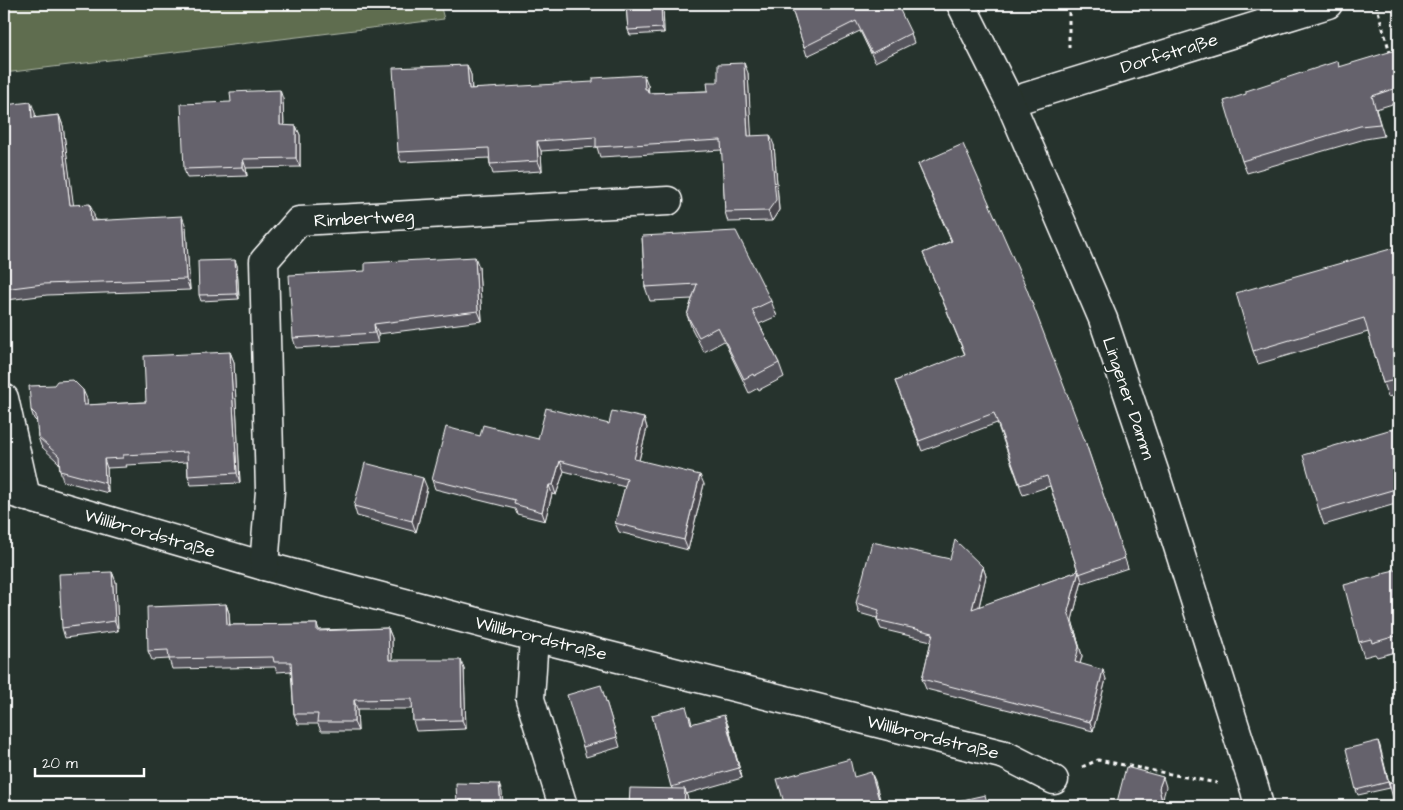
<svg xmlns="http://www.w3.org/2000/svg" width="1403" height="810" viewBox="0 0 1403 810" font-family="'Architects Daughter',sans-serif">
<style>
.green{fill:#5e6d4f;stroke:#aeb6a7}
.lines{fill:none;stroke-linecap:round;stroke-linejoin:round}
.minor-casing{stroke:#fff;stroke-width:31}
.major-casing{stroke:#fff;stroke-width:31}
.path{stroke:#fff;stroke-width:3;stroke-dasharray:4 4;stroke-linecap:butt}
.minor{stroke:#26332d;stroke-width:28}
.major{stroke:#26332d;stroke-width:28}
.wall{fill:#57545d;stroke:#fff}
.shaded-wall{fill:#47454c;stroke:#fff}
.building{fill:#65626c;stroke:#fff}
.labels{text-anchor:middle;stroke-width:4;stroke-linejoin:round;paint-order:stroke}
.street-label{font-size:18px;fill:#fff;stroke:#26332d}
</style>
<rect width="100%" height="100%" fill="#26332d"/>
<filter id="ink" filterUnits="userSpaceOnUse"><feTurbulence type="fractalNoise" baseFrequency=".02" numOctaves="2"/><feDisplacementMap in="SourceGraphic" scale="10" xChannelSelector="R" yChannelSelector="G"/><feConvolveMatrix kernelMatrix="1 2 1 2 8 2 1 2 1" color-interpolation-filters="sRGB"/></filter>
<g filter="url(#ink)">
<!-- green -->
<polygon class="green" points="4,4 440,4 444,19 4,73"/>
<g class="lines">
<defs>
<g id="minor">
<polyline points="1010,102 1328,4"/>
<polyline points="4,398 26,497"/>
<polyline points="4,490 264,566 534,637 1005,755 1054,780"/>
<polyline points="264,566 270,491 264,261 299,221 668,201"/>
<polyline points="534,637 530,699 563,806"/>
</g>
<polyline id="major" points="961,4 1010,102 1103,319 1156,477 1255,790 1259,806"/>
</defs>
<!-- minor casing -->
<use href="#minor" class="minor-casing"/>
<!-- major casing -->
<use href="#major" class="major-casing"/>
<!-- path -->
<g class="path">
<polyline points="1069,4 1069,51"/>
<polyline points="1376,4 1391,56"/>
<polyline points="1082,767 1098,760 1217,783"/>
</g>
<!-- minor -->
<use href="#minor" class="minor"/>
<!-- major -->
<use href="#major" class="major"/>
</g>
<!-- wall -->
<g class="wall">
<polygon points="626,4 663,4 664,33 630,35 628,30"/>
<polygon points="1184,4 1211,4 1186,11"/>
<polygon points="791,6 911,33 914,43 875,62 860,31 807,56"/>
<polygon points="1399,49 1399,102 1376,109 1384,136 1365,139 1247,173 1242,161"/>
<polygon points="467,65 471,75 472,89 648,85 649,93 708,91 718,82 748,73 751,136 774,145 779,210 772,221 728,222 725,212 722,150 600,157 597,147 541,151 542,171 493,174 490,164 489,158 401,162 398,152"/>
<polygon points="283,99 284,126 296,126 300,135 300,167 246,168 247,176 187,178 184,169"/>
<polygon points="4,105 35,113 35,118 59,115 63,126 73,205 94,215 94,220 186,227 190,290 47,295 7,300 4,291"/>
<polygon points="918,164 1085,441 1128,568 1083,583 1082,581 1072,620 1082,656 1080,664 1106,679 1093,731 926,689 922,679 931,641 881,629 877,620 877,618 859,613 856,603 983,567 986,576 979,607 1078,571 1050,486 1023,495 997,423 922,451 895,381 965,355 923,253 951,241"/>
<polygon points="642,236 771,301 777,316 759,324 779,363 784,377 759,390 758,388 749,393 724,341 704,352 692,329 687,315 692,299 650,301 645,287"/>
<polygon points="1399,262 1399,394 1388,397 1383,383 1368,332 1258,364 1253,351"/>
<polygon points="237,265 239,299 201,301 199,295"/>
<polygon points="479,267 482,321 378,334 378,343 296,348 293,338 365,271"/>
<polygon points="230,352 234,362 240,483 191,485 188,476 187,462 126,465 127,467 107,468 108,493 63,481 60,471 59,463 41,446 38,437 37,422 34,419 31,410 87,399 87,405 146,402"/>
<polygon points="644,418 647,428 639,460 704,484 688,550 619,532 615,523 625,487 564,471 556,495 552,494 545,521 517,514 515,509 435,489 432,480 480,436 538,439 609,424"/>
<polygon points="1399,427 1399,503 1324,525 1319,511"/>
<polygon points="427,488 416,532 357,516 354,506"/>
<polygon points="1399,569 1399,651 1377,657 1375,654 1364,657 1359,642 1382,575"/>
<polygon points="112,572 116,582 118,631 65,638 62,628"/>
<polygon points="226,604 229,613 230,625 317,624 319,630 388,628 392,638 392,660 464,669 466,729 416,731 413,721 413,709 357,709 358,731 321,731 318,724 298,724 294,714 291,671 277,672 275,667 172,669 169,659 152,660 148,651"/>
<polygon points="604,695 620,747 586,757 583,747"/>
<polygon points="652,715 690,716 692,724 728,725 742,778 686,794 688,799 672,789"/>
<polygon points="1378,741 1390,788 1358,795 1356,790"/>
</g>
<!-- shaded-wall -->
<g class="shaded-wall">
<polygon points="661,4 663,4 664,33 662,28"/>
<polygon points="744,63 748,73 752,146 748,136"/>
<polygon points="467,65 471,75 472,99 469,89"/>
<polygon points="644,75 648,85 648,91 651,98 645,89"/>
<polygon points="280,90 283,99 284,134 280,125"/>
<polygon points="31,102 35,113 36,130 32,118"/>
<polygon points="59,115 63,126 75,216 70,205"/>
<polygon points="296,126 300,135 300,167 296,158"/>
<polygon points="770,135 774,145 779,210 772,221 768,211"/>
<polygon points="537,141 541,151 542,171 538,161"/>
<polygon points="243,159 246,168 247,176 243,167"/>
<polygon points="90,204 94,215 95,232 91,221"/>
<polygon points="182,216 186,227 190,290 186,279"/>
<polygon points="475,257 479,267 482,321 478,311"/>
<polygon points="235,260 237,265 239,299 237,294"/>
<polygon points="374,324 378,334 378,343 375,333"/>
<polygon points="230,352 234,362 240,483 237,473"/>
<polygon points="83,390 87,399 88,415 84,405"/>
<polygon points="644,418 647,428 637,468 634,459"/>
<polygon points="104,459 107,468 108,493 105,483"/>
<polygon points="560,461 564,471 556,495 553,485"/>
<polygon points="700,475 704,484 688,550 684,540"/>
<polygon points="423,478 427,488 416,532 412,521"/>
<polygon points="549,485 552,494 545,521 542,512"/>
<polygon points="983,567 986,576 976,619 972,609"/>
<polygon points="1079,571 1082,581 1072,620 1082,656 1078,672 1075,662 1068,611"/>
<polygon points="112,572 116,582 118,631 115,621"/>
<polygon points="226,604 229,613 230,634 227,625"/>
<polygon points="388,628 392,638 392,669 389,660"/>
<polygon points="461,660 464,669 466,729 462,720"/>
<polygon points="1103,670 1106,679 1093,731 1090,722"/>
<polygon points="354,700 357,709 358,731 354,722"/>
<polygon points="724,715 728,725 742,778 739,768"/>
<polygon points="1378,741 1380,746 1390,788 1388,782"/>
<polygon points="871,772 875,781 882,806 881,806"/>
<polygon points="1163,777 1166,787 1163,798 1165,806 1163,806 1159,788"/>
<polygon points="499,784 502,792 503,806 501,806"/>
<polygon points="685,789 688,799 688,806 684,806"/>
</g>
<!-- building -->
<g class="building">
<polygon points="626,4 661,4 662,28 628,30"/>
<polygon points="798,4 897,4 911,33 872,53 856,21 804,47 791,6"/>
<polygon points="1399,49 1399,87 1372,96 1380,124 1360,126 1242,161 1224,101 1246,94 1246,91 1338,61 1339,67"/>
<polygon points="744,63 748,136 770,135 776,200 768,211 725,212 721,140 596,147 596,137 537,141 538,161 490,164 489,148 398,152 393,68 467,65 469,89 593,82 593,78 644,75 645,89 647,89 648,93 708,91 707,82 718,82 718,64"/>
<polygon points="280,90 280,125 296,126 296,158 243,159 243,167 184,169 181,104 231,102 230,92"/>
<polygon points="31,102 32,118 59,115 70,205 90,204 91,221 182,216 186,279 43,284 4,289 4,105"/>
<polygon points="963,144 1026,287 1085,441 1125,558 1079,574 1079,571 1068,611 1079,647 1075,662 1103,670 1090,722 922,679 933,633 877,620 879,610 856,603 872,542 950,559 955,540 983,567 972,609 1078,571 1047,476 1020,485 994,413 919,441 895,381 965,354 923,253 952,241 918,164"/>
<polygon points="736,231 771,301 752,310 779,363 754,376 753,374 744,379 718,327 699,337 687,315 697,284 645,287 642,236"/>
<polygon points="1394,248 1399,265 1399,379 1383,383 1364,318 1253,351 1236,293"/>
<polygon points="475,257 478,311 374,324 375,333 293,338 289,275 365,271 365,263"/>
<polygon points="235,260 237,294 199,295 198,261"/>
<polygon points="230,352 237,473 188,476 187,452 123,455 123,458 104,459 105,483 60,471 59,456 38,437 36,415 31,410 29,386 54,385 57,381 73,380 83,390 84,405 146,402 144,356"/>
<polygon points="546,408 609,424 612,411 644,418 634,459 700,475 684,540 615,523 627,479 560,461 553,485 549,485 542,512 514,504 515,500 432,480 446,427 480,436 483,425 538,439"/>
<polygon points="1399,427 1399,488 1319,511 1303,455"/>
<polygon points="365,463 423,478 412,521 354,506"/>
<polygon points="1399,569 1399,635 1372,643 1371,639 1359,642 1344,585 1382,575 1382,573"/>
<polygon points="112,572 115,621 62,628 59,574"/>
<polygon points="226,604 227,625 317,624 317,631 388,628 389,660 461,660 462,720 413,721 412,699 354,700 354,722 317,722 318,714 294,714 291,662 274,662 273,657 169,659 168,650 148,651 147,607"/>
<polygon points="601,685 617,737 583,747 567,695"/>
<polygon points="686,706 691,724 724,715 739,768 671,787 652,715"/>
<polygon points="1378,741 1388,782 1356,790 1346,749"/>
<polygon points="850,759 854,777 871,772 881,806 785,806 777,779"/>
<polygon points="1126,767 1163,777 1159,788 1163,806 1116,806"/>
<polygon points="1399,780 1399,806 1395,806 1389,783"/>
<polygon points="456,783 499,784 501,806 457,806"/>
<polygon points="630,788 685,789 684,806 629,806"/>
<polygon points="985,795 988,806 935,806"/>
</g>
</g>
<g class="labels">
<!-- street labels -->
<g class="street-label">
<text transform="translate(1169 53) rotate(-17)" y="6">Dorfstraße</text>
<text transform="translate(364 218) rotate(-3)" y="6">Rimbertweg</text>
<text transform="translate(1129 398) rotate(71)" y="6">Lingener Damm</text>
<text transform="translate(150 533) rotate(16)" y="6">Willibrordstraße</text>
<text transform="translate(541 638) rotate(14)" y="6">Willibrordstraße</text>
<text transform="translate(933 737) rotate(14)" y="6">Willibrordstraße</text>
</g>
</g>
<!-- margin -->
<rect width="1403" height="810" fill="none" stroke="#26332d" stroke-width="20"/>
<rect x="10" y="10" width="1383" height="790" fill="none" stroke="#fff" stroke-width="2" filter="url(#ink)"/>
<!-- scale -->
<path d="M35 768v8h109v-8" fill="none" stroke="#ffffff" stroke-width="2.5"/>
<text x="42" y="768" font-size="15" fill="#ffffff" stroke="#26332d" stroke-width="4" paint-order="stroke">20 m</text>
</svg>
